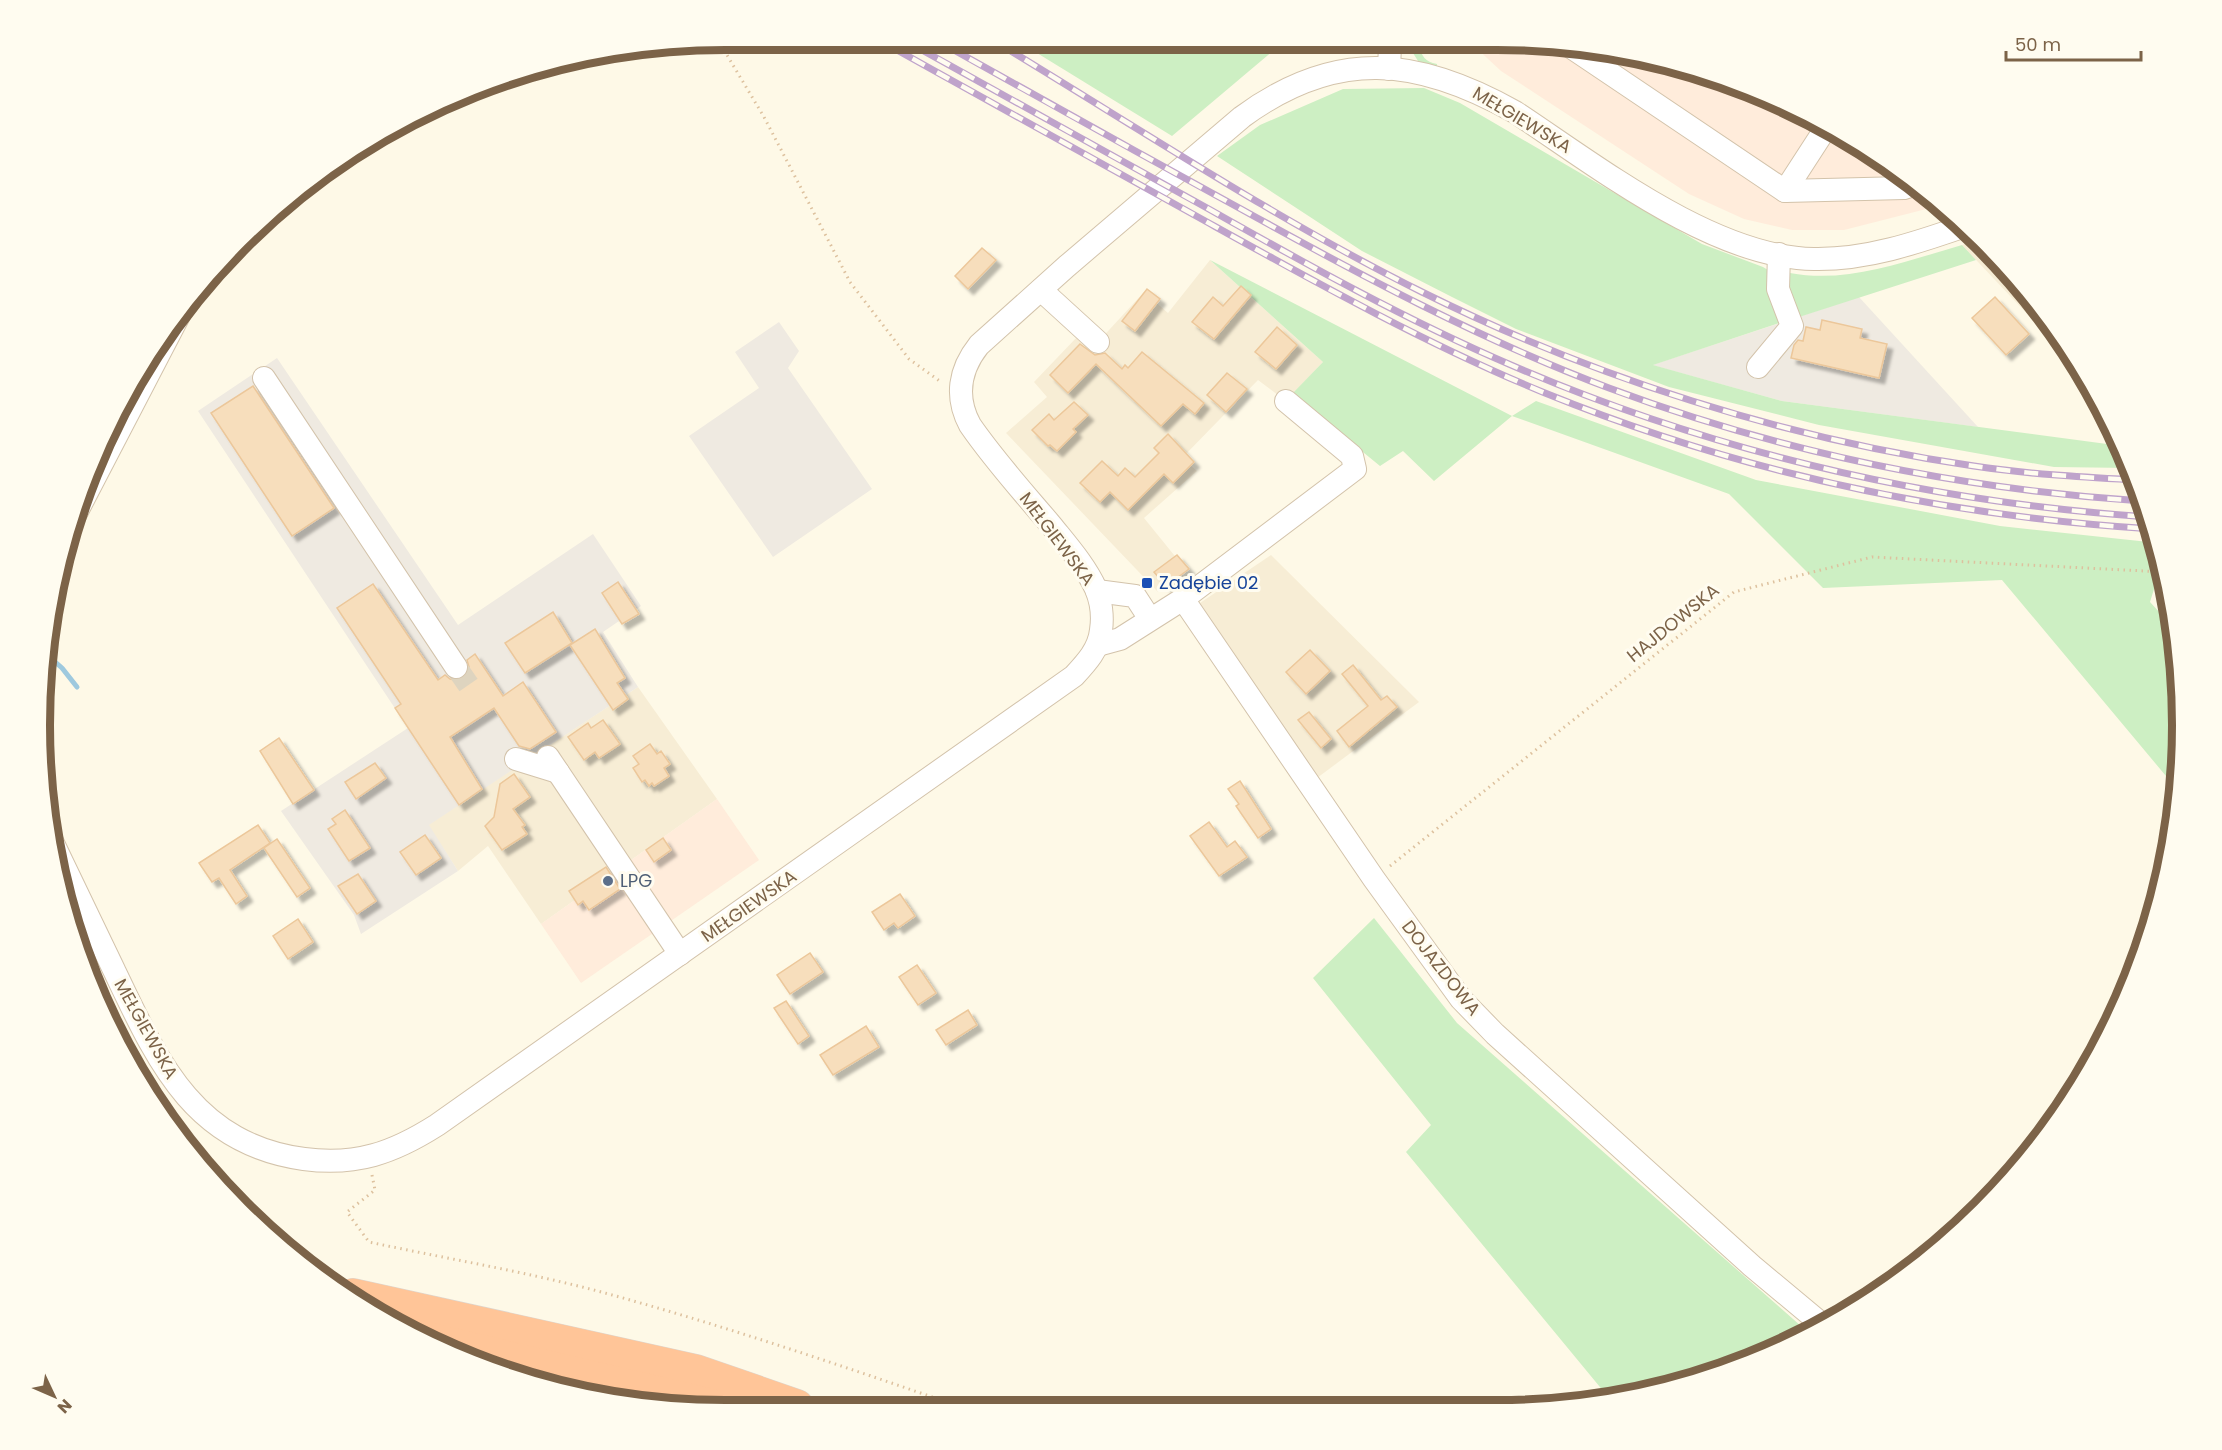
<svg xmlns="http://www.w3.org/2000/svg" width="2222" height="1450" viewBox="0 0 2222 1450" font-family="Poppins,sans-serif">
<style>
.residential{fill:#f7edd5}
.commercial{fill:#ffecdb}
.industrial{fill:#efeae1}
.green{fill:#cdefc3}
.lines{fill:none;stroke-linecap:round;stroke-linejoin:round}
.stream{stroke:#9ec9de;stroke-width:5}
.building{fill:#f7debc;stroke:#ecc79a;stroke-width:1.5;filter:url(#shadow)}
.minor-tunnel{stroke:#ded4bf;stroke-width:22;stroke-dasharray:22 11;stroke-linecap:butt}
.minor-casing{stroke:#d3c3ab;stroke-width:24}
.highway-casing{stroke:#ddd6cf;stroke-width:34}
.path{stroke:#ddc19e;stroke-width:3;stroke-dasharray:1.5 4.5;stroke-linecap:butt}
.minor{stroke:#fff;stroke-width:22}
.highway{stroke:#ffc598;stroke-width:33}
.rail-casing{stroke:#bfa3cb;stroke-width:7}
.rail{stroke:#fffcf0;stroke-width:4.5;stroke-dasharray:14;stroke-linecap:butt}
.transit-dot{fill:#1a4fb4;stroke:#fffcf0;stroke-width:2}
.service-dot{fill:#5c6f8a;stroke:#fffcf0;stroke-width:2}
.labels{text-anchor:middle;stroke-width:6;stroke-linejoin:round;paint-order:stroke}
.street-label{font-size:18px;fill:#7c6348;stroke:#fffcf0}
.transit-label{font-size:18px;fill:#164399;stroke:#fffcf0;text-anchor:start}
.service-label{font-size:18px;fill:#4e5e75;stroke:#fffcf0;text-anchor:start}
.rim{fill:none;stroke:#7c6348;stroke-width:8}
</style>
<defs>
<filter id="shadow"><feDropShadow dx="5.5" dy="5.5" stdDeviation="1.5" flood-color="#0004"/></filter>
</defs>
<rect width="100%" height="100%" fill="#fef9e7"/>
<!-- residential -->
<g class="residential">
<polygon points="1978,240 2041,308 2080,370 1962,245"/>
<polygon points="1210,260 1323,362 1286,401 1258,380 1182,458 1197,471 1144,518 1187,571 1158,592 1006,433 1047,397 1034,382 1078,336 1098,342 1144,292 1168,313"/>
<polygon points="1271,555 1419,702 1317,778 1200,603"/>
<polygon points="638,687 717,799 541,924 488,846 458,871 428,825"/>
</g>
<!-- commercial -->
<g class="commercial">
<polygon points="1473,45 1587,45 1717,75 1800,110 1942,205 1844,230 1792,230 1744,219 1689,194 1501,71"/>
<polygon points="717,799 759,860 581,983 541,924"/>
</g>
<!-- industrial -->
<g class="industrial">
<polygon points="1859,297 1978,427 1782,401 1652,365"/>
<polygon points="779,322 799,351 788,368 872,489 773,557 689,436 759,388 735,352"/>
<polygon points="277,358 458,625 593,534 641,606 603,632 638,687 429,825 458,871 361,934 354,915 281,811 408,728 198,411"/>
</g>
<!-- green -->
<g class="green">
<polygon points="1024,45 1280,45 1172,136"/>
<path d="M1408,45H1418C1422,56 1425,62 1437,64V69L1418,61Z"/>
<polygon points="1424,88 1460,103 1702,244 1763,267 1768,270 1782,322 1653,365 1782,401 2122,446 2130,468 2054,467 1819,425 1669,387 1516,329 1452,297 1362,251 1217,156 1260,125 1343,89"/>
<path d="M1962,245L1976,260L1796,318L1790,303L1787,275L1790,273C1848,284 1906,261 1962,245Z"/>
<polygon points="1210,260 1512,416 1536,401 1756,480 2000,526 2158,543 2162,563 2150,602 2173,627 2182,680 2178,787 2176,788 2002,580 1823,588 1729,494 1512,416 1434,481 1403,451 1380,466 1292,394 1323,362"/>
<polygon points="1374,918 1457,1023 1810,1334 1800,1340 1674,1388 1609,1398 1406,1152 1431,1125 1313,978"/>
</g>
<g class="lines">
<!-- stream -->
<polyline class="stream" points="45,653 62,668 77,687"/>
</g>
<!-- building -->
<g class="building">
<polygon points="982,248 996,260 968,289 955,276"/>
<polygon points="1241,286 1251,295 1214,339 1192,322 1213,297 1223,306"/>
<polygon points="1147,289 1160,299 1135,331 1122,321"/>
<polygon points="1995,297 2029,334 2006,355 1972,318"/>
<polygon points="1822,320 1862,329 1860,338 1887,344 1879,378 1791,358 1794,345 1798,340 1803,341 1806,327 1820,330"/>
<polygon points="1277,327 1297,345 1276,369 1255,352"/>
<polygon points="1080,344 1095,355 1105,353 1122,369 1125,365 1128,368 1142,352 1204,403 1195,414 1183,404 1161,426 1096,364 1068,393 1050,375"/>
<polygon points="1227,373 1247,389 1226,412 1207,395"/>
<polygon points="253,386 334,508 292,536 211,413"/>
<polygon points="1074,402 1088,415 1073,429 1076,432 1057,451 1050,445 1048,446 1032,430 1049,414 1054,420"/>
<polygon points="1168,434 1194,462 1173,483 1164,474 1128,510 1110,492 1100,502 1080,483 1102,461 1118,476 1125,468 1135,477 1159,453 1154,448"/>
<polygon points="1177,555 1189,569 1166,586 1154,572"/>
<polygon points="618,582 639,614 622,624 602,593"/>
<polygon points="373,584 438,680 445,675 450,679 456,680 464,678 469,667 467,660 475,654 503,696 523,682 556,732 530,749 519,746 494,708 450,737 482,789 459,805 395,708 401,704 337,608"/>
<polygon points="553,612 572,643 525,673 505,643"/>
<polygon points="595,629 625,678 617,683 628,699 613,710 570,645"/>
<polygon points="1310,650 1330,671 1306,694 1286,672"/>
<polygon points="1353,665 1381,700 1387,696 1397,707 1349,747 1337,731 1368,706 1342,674"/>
<polygon points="1309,712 1331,739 1321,748 1298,720"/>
<polygon points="603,720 620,744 599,758 595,752 584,760 568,737 588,723 591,728"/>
<polygon points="279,738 314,790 293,804 260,751"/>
<polygon points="650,744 657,754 661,751 670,764 664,768 669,776 654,786 652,783 649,786 645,780 642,782 633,768 639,764 633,756"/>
<polygon points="375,763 386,778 356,799 345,782"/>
<polygon points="514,774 530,797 513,809 525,825 522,827 527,834 502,850 485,826 494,817 500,784"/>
<polygon points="1240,781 1271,829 1258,838 1236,806 1239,804 1228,789"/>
<polygon points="345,810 370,848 349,861 328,829 336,824 332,819"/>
<polygon points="1209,822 1227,847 1235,841 1247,857 1219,876 1190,836"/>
<polygon points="258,825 270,843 230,870 247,896 236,904 219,878 212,882 199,863"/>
<polygon points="425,835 441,858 416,875 400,852"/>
<polygon points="663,838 671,850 654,862 646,850"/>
<polygon points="277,839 310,888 297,897 264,848"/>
<polygon points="606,867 620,889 589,910 583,901 578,905 569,891"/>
<polygon points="358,874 376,901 357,914 338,886"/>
<polygon points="900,894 915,916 898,928 894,923 884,930 872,912"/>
<polygon points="298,919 313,942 288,959 273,936"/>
<polygon points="810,953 823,972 790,994 777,975"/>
<polygon points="917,965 936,993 918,1005 899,977"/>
<polygon points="786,1001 809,1036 798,1044 774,1008"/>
<polygon points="968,1010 977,1025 946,1045 936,1030"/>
<polygon points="866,1026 879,1047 833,1075 820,1055"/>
</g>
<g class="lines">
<!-- minor-tunnel -->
<polyline class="minor-tunnel" points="456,667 474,693"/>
<defs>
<g id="minor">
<polyline points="1568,45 1785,191 1904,188 1913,185"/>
<polyline points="1389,69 1390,45"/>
<polyline points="1785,191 1820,137"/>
<polyline points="1041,290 1098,342"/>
<polyline points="1758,367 1792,326 1778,289 1779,254"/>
<polyline points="264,378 456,667"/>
<polyline points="71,523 186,302"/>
<polyline points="1097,591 1135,596 1150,619"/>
<polyline points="1183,599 1355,469 1352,456 1286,401"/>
<polyline points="1098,645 1120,639 1183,599 1374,879 1461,999 1495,1034 1752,1266 1824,1326"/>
<polyline points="548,757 680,954"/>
<polyline points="516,759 558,772"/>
<path d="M51,839C72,883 93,926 114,970C157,1060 193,1144 304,1159C356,1166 393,1153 437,1125L1074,676C1087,662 1099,649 1101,630C1103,617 1101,601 1096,589C1085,565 1067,545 1051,525C1023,492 994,460 970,425C955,397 959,370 979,345L1067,266L1242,117C1336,48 1417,57 1515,112C1597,166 1714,258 1814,259C1866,260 1916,243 1965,226"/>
</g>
<g id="highway">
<polyline points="353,1295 696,1371 797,1406"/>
<polyline points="416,1336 710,1405"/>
</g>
</defs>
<!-- minor casing -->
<use href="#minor" class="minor-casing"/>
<!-- highway casing -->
<use href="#highway" class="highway-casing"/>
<!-- path -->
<g class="path">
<polyline points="721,45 764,117 850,282 909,359 941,382"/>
<polyline points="1423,45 1427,54"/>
<polyline points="1390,866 1734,592 1872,557 2164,572"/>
<path d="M372,1175L375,1190L347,1212L369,1242C448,1259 528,1272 605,1293C725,1326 843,1366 961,1407"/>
</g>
<!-- minor -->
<use href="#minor" class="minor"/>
<!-- highway -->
<use href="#highway" class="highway"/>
<defs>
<g id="rail">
<path d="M888,45C994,104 1101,163 1207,222C1317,283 1428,345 1545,393C1739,472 1944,516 2153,529"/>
<path d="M913,45C1011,99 1109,154 1207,208C1306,264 1406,320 1511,365C1713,452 1928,502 2148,517"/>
<path d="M945,45C1043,100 1142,155 1241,209C1360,275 1481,340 1609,388C1780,452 1960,489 2142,501"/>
<path d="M1001,45C1140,129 1277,220 1422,292C1595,378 1784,438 1974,466C2027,474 2081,477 2134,480"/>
</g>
</defs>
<!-- rail casing -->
<use href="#rail" class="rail-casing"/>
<!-- rail -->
<use href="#rail" class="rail"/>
</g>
<!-- markers -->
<rect class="transit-dot" x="1141" y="577" width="12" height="12" rx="3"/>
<circle class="service-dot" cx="608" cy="881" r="6"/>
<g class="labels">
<!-- street labels -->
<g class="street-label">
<text transform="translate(1522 120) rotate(31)" y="6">MEŁGIEWSKA</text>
<text transform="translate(1057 539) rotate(53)" y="6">MEŁGIEWSKA</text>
<text transform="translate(1673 623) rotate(-39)" y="6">HAJDOWSKA</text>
<text transform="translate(749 906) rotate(-35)" y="6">MEŁGIEWSKA</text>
<text transform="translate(1441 968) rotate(52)" y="6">DOJAZDOWA</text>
<text transform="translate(146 1029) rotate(61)" y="6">MEŁGIEWSKA</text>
</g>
<!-- transit labels -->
<g class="transit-label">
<text x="1159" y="589">Zadębie 02</text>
</g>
<!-- service labels -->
<g class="service-label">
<text x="620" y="887">LPG</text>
</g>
</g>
<!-- crop -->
<path d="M0 0H2222V1450H0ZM725 50H1497A675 675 0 0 1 2172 725V725A675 675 0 0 1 1497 1400H725A675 675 0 0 1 50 725V725A675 675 0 0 1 725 50Z" fill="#fffcf0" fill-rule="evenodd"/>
<path class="rim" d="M725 50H1497A675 675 0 0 1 2172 725V725A675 675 0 0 1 1497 1400H725A675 675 0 0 1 50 725V725A675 675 0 0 1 725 50Z"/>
<!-- north arrow -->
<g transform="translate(54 1396) rotate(134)" stroke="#fffcf0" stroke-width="4.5" paint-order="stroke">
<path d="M0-4.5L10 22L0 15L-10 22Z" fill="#7c6348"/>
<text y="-9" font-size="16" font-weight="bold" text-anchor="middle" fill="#7c6348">N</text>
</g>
<!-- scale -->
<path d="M2006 51v9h135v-9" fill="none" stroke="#7c6348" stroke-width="3"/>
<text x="2015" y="51" font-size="18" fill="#7c6348" stroke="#fffcf0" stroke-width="4.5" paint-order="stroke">50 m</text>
</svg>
